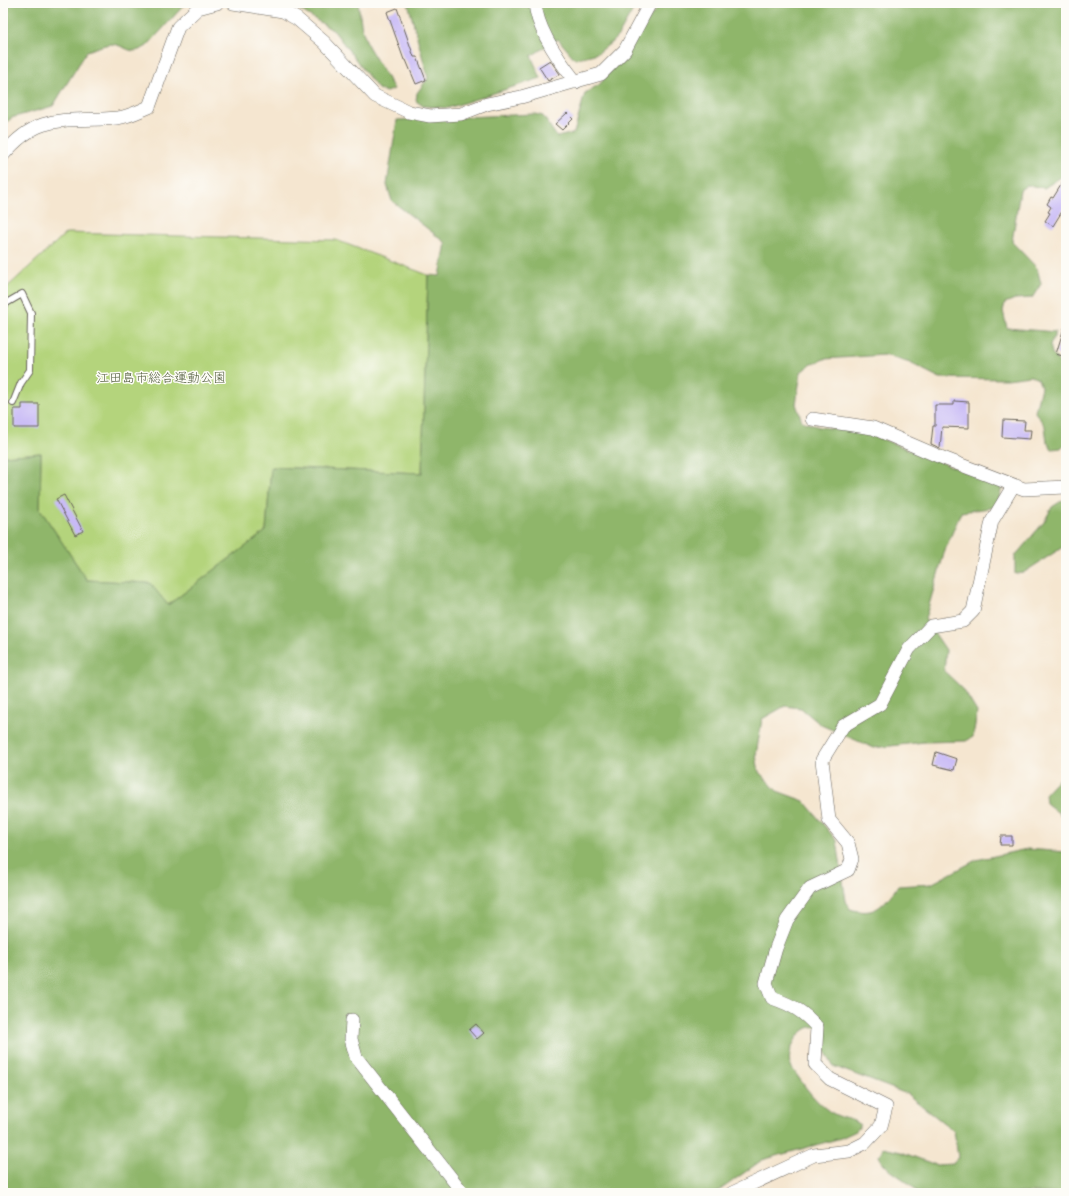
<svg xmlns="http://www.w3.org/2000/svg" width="1069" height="1196" viewBox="0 0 1069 1196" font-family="'Comic Neue','Klee One',sans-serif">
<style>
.green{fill:#b4d47b;stroke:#68784c}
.forest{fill:#8fb66b;stroke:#566944}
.building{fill:#c7b9f6}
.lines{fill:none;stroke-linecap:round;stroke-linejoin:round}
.lane-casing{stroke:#68635b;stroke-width:8}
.street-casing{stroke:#68635b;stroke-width:14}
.lane{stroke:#fff;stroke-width:6}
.street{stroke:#fff;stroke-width:13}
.labels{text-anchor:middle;stroke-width:3;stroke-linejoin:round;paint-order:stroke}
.park-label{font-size:13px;fill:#515c3d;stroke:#fdfcf7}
</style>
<rect width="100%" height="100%" fill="#fdfcf7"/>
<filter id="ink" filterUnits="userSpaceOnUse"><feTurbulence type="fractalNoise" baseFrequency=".025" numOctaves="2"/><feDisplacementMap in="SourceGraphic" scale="8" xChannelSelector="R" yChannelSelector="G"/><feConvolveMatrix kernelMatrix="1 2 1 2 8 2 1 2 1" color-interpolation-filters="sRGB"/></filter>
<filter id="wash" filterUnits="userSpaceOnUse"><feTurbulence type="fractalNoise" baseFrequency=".012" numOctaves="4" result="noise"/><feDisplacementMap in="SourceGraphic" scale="16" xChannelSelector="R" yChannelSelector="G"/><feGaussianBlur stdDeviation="0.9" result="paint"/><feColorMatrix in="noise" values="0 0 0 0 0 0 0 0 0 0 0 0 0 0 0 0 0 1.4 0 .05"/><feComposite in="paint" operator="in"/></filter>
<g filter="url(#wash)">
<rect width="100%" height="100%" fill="#f5e6d0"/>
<!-- green -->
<polygon class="green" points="66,233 336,240 428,275 422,473 271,467 266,531 168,605 149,583 87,580 40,509 41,453 3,456 3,291"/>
<!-- forest -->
<g class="forest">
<path d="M3,3H186L147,46C130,57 128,46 112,44C105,44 94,49 87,51L53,106L11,118L3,128Z"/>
<polygon points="289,3 358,3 362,29 368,46 394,89 386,92 378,89 334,31"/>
<polygon points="408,3 637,3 618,36 612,42 598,53 575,59 558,39 531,56 541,78 448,108 423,106 416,101 417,93 428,78"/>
<path d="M661,3H1066V174L1044,188L1027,185L1020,190L1012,242L1037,268L1041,284L1032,298L1015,299L1005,303L1003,311L1007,328L1056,332L1050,345L1052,353L1066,372V443L1061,448L1052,449L1047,442L1045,426L1035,412L1041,387L1038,379L1031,376L1007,379L940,378L910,363L885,355L824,359L808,366L801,372L796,404L802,421L819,427L864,432L1002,486L997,507L961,512L945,550L925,619L946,650L944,671L963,689L977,712L973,737L966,741L924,742L874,748L821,725L801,708L785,706L762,719L756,755L759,772L777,791L804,801L837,841L846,901L850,909C876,917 883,905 898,886L931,884L976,860L1027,849L1066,852V1193H918C908,1178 886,1173 879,1156L883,1148L901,1152L936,1165L953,1164L958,1157L954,1131L907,1094L833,1066C831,1062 828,1057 826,1052C824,1045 829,1035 821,1029C803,1017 782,1054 792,1068C803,1084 818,1107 836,1115C845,1119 853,1119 861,1125L856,1131L841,1138L762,1160L716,1193H3V456L41,453L40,509L87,580L150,583L168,605L266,531L271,467L422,473L428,275L440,276L446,243L392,201L387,185L397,120L535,114L543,116L557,137L574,133L585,93L600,84Z"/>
<polygon points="1066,498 1066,545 1023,573 1015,574 1015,556 1044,522 1052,507"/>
<polygon points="1066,771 1066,819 1046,803 1045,794"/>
</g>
<g id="blocks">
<!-- building -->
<g class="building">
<polygon points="397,8 414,57 417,57 426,80 416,84 406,60 404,60 387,12"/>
<polygon points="550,60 560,74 548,81 539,67"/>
<polygon points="567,113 573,119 562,130 555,124"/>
<polygon points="1066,177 1066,205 1053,226 1045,221 1050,213 1048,212 1051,207 1047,204 1051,197 1053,198"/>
<polygon points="1064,328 1066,328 1066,357 1056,354"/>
<polygon points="954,401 969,402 969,428 942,427 940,448 931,444 933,426 935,426 935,405 954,405"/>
<polygon points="22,404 39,404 39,428 14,428 14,409 22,409"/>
<polygon points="1003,420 1025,421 1024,430 1031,430 1030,439 1002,437"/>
<polygon points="64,495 83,531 75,535 56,499"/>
<polygon points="936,752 957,759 954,770 933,765"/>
<polygon points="1001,836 1012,836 1012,845 1000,845"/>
<polygon points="476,1024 484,1033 477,1039 469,1030"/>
</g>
</g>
</g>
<g filter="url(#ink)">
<use href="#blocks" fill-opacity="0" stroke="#68635b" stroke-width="1"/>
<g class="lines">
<defs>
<polyline id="lane" points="3,305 22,294 31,313 30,370 21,383 13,403"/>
<g id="street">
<polyline points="233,3 283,11 297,19 324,42 375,96 409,112 430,116 461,114 487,104 521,97 601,74 625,50 650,3"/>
<path d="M535,3C537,30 560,62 576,82"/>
<path d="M3,155C40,110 67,123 117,118C128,117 139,111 149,107L178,27L198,8L217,3"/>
<polyline points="812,419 873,428 938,456 1024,489 1066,487"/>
<polyline points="352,1020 351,1039 356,1057 463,1193"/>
<path d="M732,1193L814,1155L849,1151L865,1143L881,1126L886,1107L830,1079L815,1064L817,1027C803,1011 792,1005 772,998L766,983L776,948L787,920L810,888L848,870L852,859L848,843L829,820L822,760L843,726L880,704L909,649L931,626L963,621L973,611L992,521L1013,486"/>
</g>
</defs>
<!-- lane casing -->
<use href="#lane" class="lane-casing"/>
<!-- street casing -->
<use href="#street" class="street-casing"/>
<!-- lane -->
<use href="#lane" class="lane"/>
<!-- street -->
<use href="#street" class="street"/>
</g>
</g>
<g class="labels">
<!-- park labels -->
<g class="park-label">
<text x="161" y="382">江田島市総合運動公園</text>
</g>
</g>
<!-- margin -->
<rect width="1069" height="1196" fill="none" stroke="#fdfcf7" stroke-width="16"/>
</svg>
